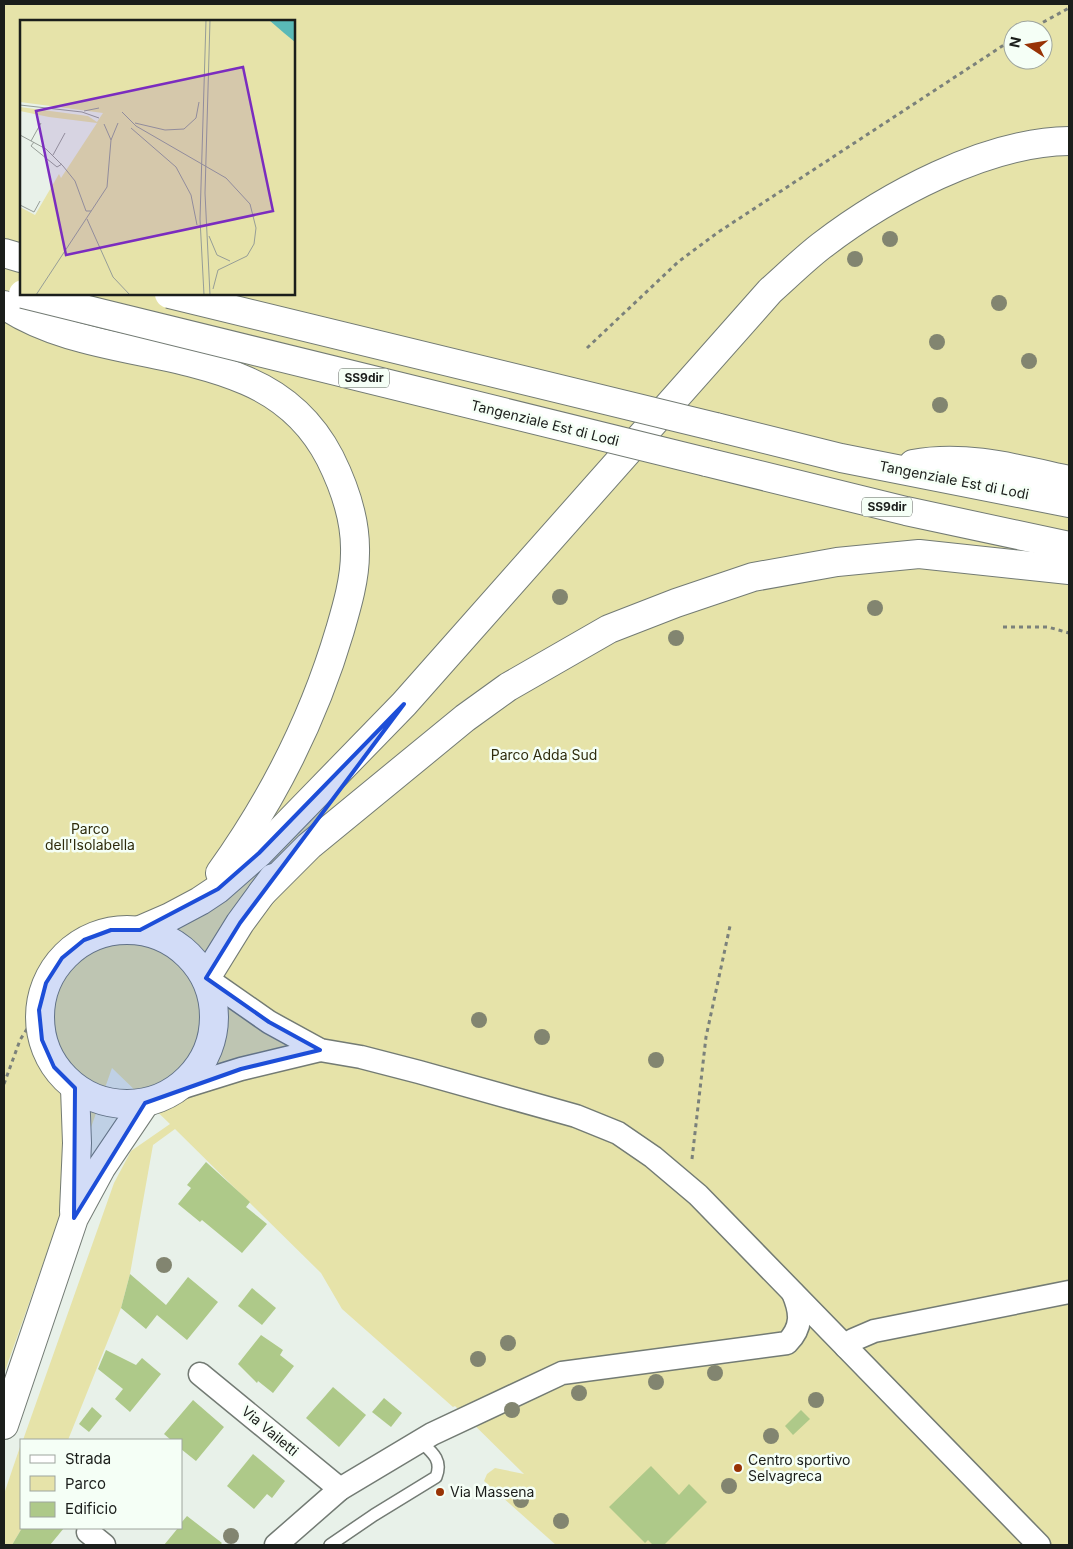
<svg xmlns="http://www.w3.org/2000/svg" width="1073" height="1549" viewBox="0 0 1073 1549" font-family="Inter,sans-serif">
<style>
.green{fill:#e6e3a9;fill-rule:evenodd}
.building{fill:#aec989}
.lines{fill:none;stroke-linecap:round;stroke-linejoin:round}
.lane-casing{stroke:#737b74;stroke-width:14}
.street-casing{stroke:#737b74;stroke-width:25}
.secondary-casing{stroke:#737b74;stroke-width:30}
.highway-casing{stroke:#737b74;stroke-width:30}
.path{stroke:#7b817b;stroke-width:3;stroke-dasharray:4 4;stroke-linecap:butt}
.lane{stroke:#fff;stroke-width:11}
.street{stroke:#fff;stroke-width:22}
.secondary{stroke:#fff;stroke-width:28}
.highway{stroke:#fff;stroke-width:28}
.highway-bridge-casing{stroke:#737b74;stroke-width:30;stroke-linecap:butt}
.highway-bridge{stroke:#fff;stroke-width:28}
.tree{fill:#828570}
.marked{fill:#1d4ed8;fill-opacity:0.2;stroke:#1d4ed8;stroke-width:4;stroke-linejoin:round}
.poi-dot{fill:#983305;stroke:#f5fff6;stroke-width:2}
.labels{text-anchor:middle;stroke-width:5;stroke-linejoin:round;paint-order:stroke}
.shield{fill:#f5fff6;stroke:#5c625d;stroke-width:1}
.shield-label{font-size:12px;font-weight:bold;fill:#1b1e1b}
.street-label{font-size:14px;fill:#1b1e1b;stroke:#f5fff6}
.park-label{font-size:14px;fill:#2f2c0d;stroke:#f5fff6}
.poi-label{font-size:14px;fill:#1b1e1b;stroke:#f5fff6;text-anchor:start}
.inset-road{fill:none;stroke:#969d97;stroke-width:1}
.view{fill:#7b2cbf;fill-opacity:0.15;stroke:#7b2cbf;stroke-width:2.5}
.inset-edge{fill:none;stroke:#1b1e1b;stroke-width:2.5}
</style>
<rect width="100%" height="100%" fill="#e8f1e9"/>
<!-- green -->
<g class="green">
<path d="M4,4H1069V1545H556L484,1481L487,1474L495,1468L524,1474L455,1406L453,1407L342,1309L321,1273L175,1129L153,1145L130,1274L121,1308L68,1440H23L114,1183L131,1151L170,1124L112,1068L4,1374ZM21,21H294V294H21ZM1013,30H1043V60H1013Z"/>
<polygon points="21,1444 22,1528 12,1545 4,1545 4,1494"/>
</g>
<!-- building -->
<g class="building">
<polygon points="206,1162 250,1202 246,1207 267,1224 242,1253 202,1220 200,1222 178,1204 191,1188 187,1185"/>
<polygon points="130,1274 166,1305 188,1277 218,1302 187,1340 157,1315 146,1329 121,1308"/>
<polygon points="252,1288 276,1308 262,1325 238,1306"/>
<polygon points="261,1335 283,1350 280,1355 294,1366 273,1393 258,1381 257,1383 238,1364"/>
<polygon points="106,1350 136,1365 142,1358 161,1374 130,1412 115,1399 123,1389 98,1369"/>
<polygon points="333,1387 366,1415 339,1447 306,1418"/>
<polygon points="384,1398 402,1413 391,1427 372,1412"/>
<polygon points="193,1400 224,1427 196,1461 181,1449 181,1440 171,1440 164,1434"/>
<polygon points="92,1407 102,1416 89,1432 79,1424"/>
<polygon points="801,1410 810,1419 793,1435 785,1426"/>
<polygon points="253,1454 285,1481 272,1498 267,1494 254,1509 227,1486"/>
<polygon points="651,1466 679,1495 689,1484 707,1502 664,1545 653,1545 648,1540 645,1543 609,1507"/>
<polygon points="187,1516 222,1543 220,1545 164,1545 178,1528 181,1528 181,1523"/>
<polygon points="22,1528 64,1528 50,1545 12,1545"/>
</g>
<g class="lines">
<defs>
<path id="lane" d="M330,1545L374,1515L436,1477C443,1460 432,1452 420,1441"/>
<g id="street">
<polyline points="206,978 269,1022 320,1050 361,1057 419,1072 576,1116 618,1133 653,1157 698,1195 1039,1545"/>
<polyline points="180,1088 241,1069 320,1050"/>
<polyline points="846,1347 853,1340 874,1331 1069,1292"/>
<polyline points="200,1374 340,1489"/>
<polyline points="88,1532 104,1545"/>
<path d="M276,1545L340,1489L432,1434L562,1373L787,1343C803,1327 801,1312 793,1293"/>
</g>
<g id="secondary">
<circle cx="127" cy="1017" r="87"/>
<polyline points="74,1211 77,1143 75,1088"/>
<polyline points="4,1425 74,1218 101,1168 145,1103"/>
</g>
<g id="highway">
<polyline points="4,253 21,258"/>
<path d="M4,305C74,352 170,347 247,381C284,397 312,423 330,458C345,488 356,519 355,553C355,579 347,606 340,630C314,718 273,799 220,873"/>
<polyline points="716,427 841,458 1069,503"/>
<polyline points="706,462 906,511 1069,546"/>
<path d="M913,464C966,454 1018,469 1069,480"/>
<polyline points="262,893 309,846 465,718 508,687 609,629 676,603 753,577 837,562 919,554 1069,570"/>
<path d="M140,930L170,917L200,901L218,889L259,853L404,704L770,291C787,276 803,260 821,246C886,196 986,142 1069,141"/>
<polyline points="206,978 240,923 273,878"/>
</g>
</defs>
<!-- lane casing -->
<use href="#lane" class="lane-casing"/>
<!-- street casing -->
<use href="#street" class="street-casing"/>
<!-- secondary casing -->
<use href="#secondary" class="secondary-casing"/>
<!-- highway casing -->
<use href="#highway" class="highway-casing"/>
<!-- path -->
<g class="path">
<polyline points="1029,30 1069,8"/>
<polyline points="587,348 678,262 717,233 1013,39"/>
<polyline points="1003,627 1048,627 1069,633"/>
<polyline points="4,1084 20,1040 39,1010"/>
<polyline points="692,1159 706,1037 730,926"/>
</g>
<!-- lane -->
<use href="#lane" class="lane"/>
<!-- street -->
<use href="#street" class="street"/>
<!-- secondary -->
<use href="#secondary" class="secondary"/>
<!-- highway -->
<use href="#highway" class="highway"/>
<defs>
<g id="highway-bridge">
<polyline points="23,294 706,462"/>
<polyline points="169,294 716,427"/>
</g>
</defs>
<!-- highway-bridge casing -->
<use href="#highway-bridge" class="highway-bridge-casing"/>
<!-- highway-bridge -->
<use href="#highway-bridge" class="highway-bridge"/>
</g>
<!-- trees -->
<g class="tree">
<circle cx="890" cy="239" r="8"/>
<circle cx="855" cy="259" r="8"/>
<circle cx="999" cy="303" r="8"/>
<circle cx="937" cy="342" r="8"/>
<circle cx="1029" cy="361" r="8"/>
<circle cx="940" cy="405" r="8"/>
<circle cx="560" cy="597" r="8"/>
<circle cx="875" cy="608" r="8"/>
<circle cx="676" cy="638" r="8"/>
<circle cx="479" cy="1020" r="8"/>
<circle cx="542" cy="1037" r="8"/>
<circle cx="656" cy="1060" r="8"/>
<circle cx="164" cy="1265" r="8"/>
<circle cx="508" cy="1343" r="8"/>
<circle cx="478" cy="1359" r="8"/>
<circle cx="715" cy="1373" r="8"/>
<circle cx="656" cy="1382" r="8"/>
<circle cx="579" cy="1393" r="8"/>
<circle cx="816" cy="1400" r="8"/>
<circle cx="512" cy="1410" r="8"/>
<circle cx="771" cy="1436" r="8"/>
<circle cx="729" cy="1486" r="8"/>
<circle cx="521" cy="1500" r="8"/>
<circle cx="561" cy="1521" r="8"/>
<circle cx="231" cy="1536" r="8"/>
</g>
<!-- marked area -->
<path class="marked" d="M404,704L240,923L206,978L269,1022L320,1050L241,1069L145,1103L74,1218L75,1088L54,1067L42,1040L39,1010L46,983L62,958L84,940L111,930H140L218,889L259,853Z"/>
<!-- markers -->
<g class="poi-dot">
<circle cx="738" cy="1468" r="5"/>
<circle cx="440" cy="1492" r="5"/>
</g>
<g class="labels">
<!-- shield labels -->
<g class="shield">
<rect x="339" y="368.5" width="50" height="19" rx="4"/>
<rect x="862" y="497.5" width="50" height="19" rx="4"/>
</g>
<g class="shield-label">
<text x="364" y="382">SS9dir</text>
<text x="887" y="511">SS9dir</text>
</g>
<!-- street labels -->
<g class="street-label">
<text transform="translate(545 423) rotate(14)" y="5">Tangenziale Est di Lodi</text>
<text transform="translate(954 480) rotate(11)" y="5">Tangenziale Est di Lodi</text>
<text transform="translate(270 1431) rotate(40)" y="5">Via Vailetti</text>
</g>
<!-- park labels -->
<g class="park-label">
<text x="544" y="760">Parco Adda Sud</text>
<text x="90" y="834">Parco<tspan x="90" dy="16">dell'Isolabella</tspan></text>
</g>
<!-- poi labels -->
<g class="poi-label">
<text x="748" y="1465">Centro sportivo<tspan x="748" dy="16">Selvagreca</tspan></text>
<text x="450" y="1497">Via Massena</text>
</g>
</g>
<!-- overview -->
<g transform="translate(20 20)">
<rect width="275" height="275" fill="#e8f1e9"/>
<path d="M0,0H275V275H0V187L15,195L39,154L41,158L77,103L29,97L0,91V87L68,96L77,102L83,93L0,82Z" fill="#e6e3a9"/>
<path d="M249,0H275V22L264,13Z" fill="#5ab9b7"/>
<path class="inset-road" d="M0,85L62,92L79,98M64,91L79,88M102,92L116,106L206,158L230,184L236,208L234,224L227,236L198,250L193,269M115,103L145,110L164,109L176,98L179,82M84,104L91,120M111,108L156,147L171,175L177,205M0,115L26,129L43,146L55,161L66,191H71M11,121L21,103M14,122L11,126L37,147L42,144M33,135L45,113M0,185L14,192L20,181M67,199L93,257L110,275M189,216L197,235L210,241M16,275L87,167L91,120L98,103M184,275L180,199L186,0M190,275L185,173L190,0"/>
<path class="view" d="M223,47L253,191L46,235L16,91Z"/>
<rect width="275" height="275" class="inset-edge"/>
</g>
<!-- border -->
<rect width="1073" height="1549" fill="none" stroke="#1b1e1b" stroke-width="10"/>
<!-- legend -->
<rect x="20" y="1439" width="162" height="90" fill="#f5fff6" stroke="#9ea59e"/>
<rect x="30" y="1455" width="25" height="8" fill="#ffffff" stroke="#9ea59e"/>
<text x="65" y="1464" font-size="15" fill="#1b1e1b">Strada</text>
<rect x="30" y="1476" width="25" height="15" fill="#e6e3a9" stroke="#9ea59e"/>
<text x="65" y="1489" font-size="15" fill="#1b1e1b">Parco</text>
<rect x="30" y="1502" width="25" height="15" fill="#aec989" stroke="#9ea59e"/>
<text x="65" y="1514" font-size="15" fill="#1b1e1b">Edificio</text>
<!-- north arrow -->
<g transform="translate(1028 45) rotate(282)"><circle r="24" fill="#f5fff6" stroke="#9ea59e"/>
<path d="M0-4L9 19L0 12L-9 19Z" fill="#983305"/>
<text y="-8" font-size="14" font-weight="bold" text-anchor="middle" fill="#1b1e1b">N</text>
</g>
</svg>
